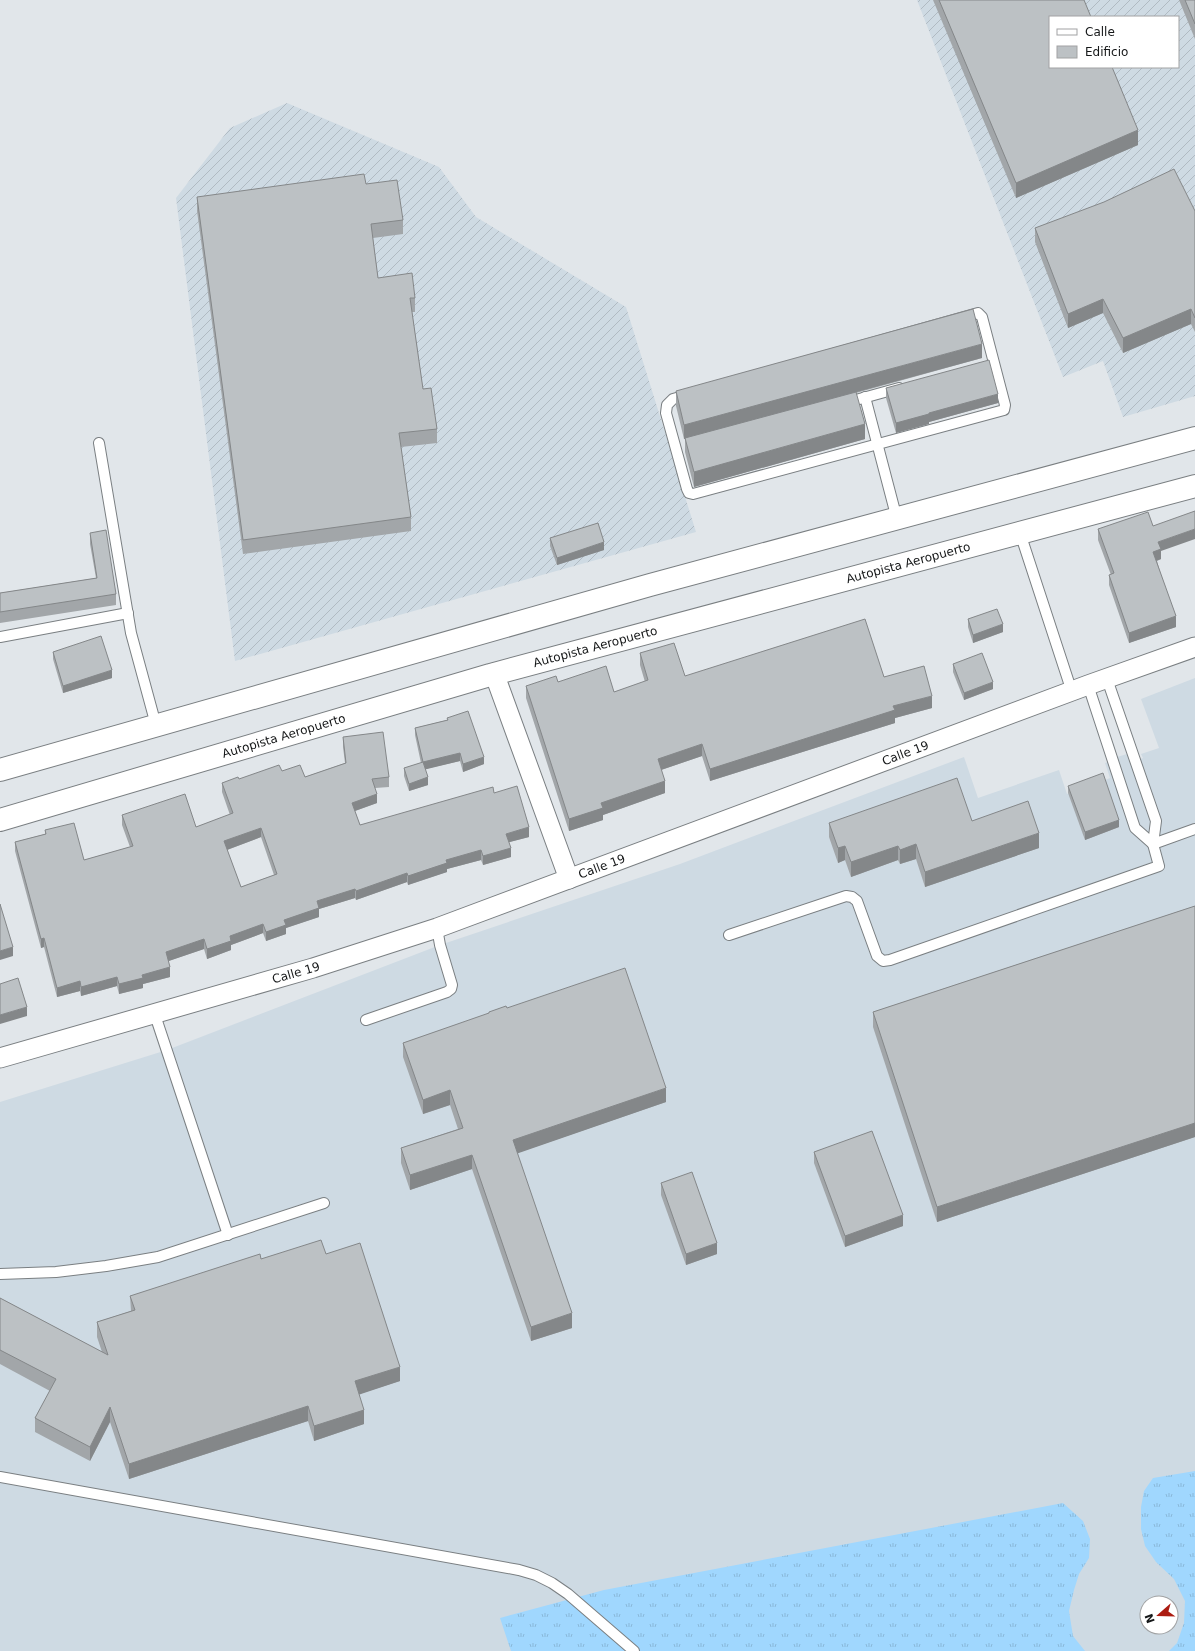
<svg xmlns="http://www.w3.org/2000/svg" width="1195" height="1651" viewBox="0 0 1195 1651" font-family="'DejaVu Sans',sans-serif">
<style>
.built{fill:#cedae3;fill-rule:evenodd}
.industrial{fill:url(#industrial-furrows);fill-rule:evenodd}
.grass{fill:url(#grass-tufts)}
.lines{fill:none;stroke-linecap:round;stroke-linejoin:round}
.lane-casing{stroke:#7a7f82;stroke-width:12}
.street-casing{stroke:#7a7f82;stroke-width:21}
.highway-casing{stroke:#7a7f82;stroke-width:24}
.lane{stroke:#fff;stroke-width:10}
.street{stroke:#fff;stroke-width:19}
.highway{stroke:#fff;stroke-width:22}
.wall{fill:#a2a6a9;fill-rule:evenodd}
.shaded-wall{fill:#848789}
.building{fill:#bcc1c4;stroke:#848789;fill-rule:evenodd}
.labels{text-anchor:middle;stroke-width:4;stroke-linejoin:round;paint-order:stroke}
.street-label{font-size:12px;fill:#151718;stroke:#fff}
</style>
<defs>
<pattern id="industrial-furrows" width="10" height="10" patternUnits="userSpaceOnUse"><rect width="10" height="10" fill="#cedae3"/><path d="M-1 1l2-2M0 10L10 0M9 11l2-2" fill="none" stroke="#b0bac2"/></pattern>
<pattern id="grass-tufts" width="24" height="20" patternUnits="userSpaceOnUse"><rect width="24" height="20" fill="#a0d7fe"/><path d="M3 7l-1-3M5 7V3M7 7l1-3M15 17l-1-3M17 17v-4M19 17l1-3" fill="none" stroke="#89b8d9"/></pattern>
</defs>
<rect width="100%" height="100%" fill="#e1e6ea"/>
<!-- built -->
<path class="built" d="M1195,678V1651H0V1102L167,1050L440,945L680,864L964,757L978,798L1059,770L1067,794L1103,781L1110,778L1105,763L1117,759V757L1127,754L1131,763L1143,758L1141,754L1159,748L1141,699ZM1147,1603H1171V1627H1147Z"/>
<!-- industrial -->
<g class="industrial">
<path d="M917,0H1195V396L1123,417L1103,361L1063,377ZM1050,17H1178V67H1050Z"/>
<polygon points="287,103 439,167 476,217 626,307 696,532 235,661 176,198 230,128"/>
</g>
<!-- grass -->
<g class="grass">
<polygon points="1195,1471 1195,1651 1169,1651 1177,1643 1184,1623 1185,1601 1174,1579 1156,1562 1145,1546 1141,1529 1141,1507 1144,1491 1153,1478"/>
<polygon points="1063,1503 1083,1521 1090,1539 1089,1558 1079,1574 1074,1590 1069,1611 1073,1636 1085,1651 511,1651 500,1618 604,1590"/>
</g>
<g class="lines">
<defs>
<g id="lane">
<polygon points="978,313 982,317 1005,405 1004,410 693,494 689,493 687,489 666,413 667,405 673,399"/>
<polyline points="865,397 897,519"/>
<polyline points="845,403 899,388"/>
<polyline points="99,443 131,633 156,725"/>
<polyline points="1020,533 1072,692"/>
<polyline points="0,637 128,613"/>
<polyline points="1088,685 1135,828 1153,844 1156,821 1107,679"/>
<polyline points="729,935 846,896 852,897 857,901 877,956 883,961 890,960 1159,866 1153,844 1195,829"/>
<polyline points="155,1015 228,1235"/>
<polyline points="366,1020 447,992 451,989 452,985 440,945 437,928"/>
<polyline points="0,1274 56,1272 106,1266 158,1257 324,1203"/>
<polyline points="0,1477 519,1570 536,1575 552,1583 568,1594 634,1651"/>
</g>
<g id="street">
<polyline points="494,673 569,879"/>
<path id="s1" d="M0,1058L313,968L437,928L1088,685L1195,647"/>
</g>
<g id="highway">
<polyline points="0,770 650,585 1195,438"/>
<path id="s2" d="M0,820L490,675L1195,486"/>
</g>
</defs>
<!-- lane casing -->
<use href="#lane" class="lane-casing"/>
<!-- street casing -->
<use href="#street" class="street-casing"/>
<!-- highway casing -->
<use href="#highway" class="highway-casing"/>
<!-- lane -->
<use href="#lane" class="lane"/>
<!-- street -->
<use href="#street" class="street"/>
<!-- highway -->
<use href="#highway" class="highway"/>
</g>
<!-- wall -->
<g class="wall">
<polygon points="933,0 1084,0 1138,145 1016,198"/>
<polygon points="1179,0 1195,0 1195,39"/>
<polygon points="366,184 403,220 403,234 373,238 378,278 415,298 415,312 412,312 423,389 437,429 437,443 401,447 411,517 411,531 243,554 197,211 197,197"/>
<polygon points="1195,211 1195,332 1191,324 1123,353 1103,313 1068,328 1035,242 1035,228"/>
<polygon points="982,358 856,393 865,439 694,487 685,452 685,439 684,439 676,406 676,391"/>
<polygon points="886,388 998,403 929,422 929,424 896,433 886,398"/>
<polygon points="1098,529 1161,551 1161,559 1157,561 1176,627 1129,643 1109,585 1109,575 1111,575 1098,540"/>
<polygon points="90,533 116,594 116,605 0,623 0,593 96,578 90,544"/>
<polygon points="550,538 604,550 557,565 550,546"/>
<polygon points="968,619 1003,632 973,643 968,627"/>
<polygon points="53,652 112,678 63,693 53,659"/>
<polygon points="640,653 685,676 884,677 932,708 895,718 895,723 710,781 702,756 661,770 665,793 603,815 603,820 569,831 526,698 526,686 558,682 614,692 645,682 640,665"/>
<polygon points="953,664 993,689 964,700 953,672"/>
<polygon points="447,718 484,764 463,772 460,761 425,769 428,785 409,791 404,776 404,768 421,763 415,735 415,728 447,720"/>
<path d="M343,737L389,777V787L375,788L377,803L355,811L360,825L494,793L529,837L509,842L511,857L483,865L481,860L447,869V872L408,885L407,882L356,900L355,898L319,909V917L286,928V934L266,941L263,933L231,945V950L207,959L204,949L168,961L170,977L143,984V988L119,994L117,986L81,996L80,991L57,997L44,947L41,948L15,851V842L45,834V830L84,860L130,847L122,825V815L196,827L230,815L222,792V783L282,771L305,777L345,763L343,747ZM261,837L274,875L241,887L227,850Z"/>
<polygon points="1068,786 1119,827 1085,840 1068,793"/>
<polygon points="972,821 1039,848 925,887 916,859 900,864 898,860 851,877 845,860 838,863 829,837 829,823"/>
<polygon points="1195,906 1195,1137 937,1222 873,1027 873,1012"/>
<polygon points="507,1008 666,1102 517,1153 572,1328 531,1341 472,1169 410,1190 401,1163 401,1148 458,1129 450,1105 423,1114 403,1057 403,1043"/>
<polygon points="814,1152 903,1226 845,1247 814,1163"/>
<polygon points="661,1183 717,1254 686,1265 661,1195"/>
<polygon points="326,1254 400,1381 359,1394 364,1424 314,1441 308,1421 129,1479 110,1422 90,1461 35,1432 35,1418 50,1391 0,1364 0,1298 102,1352 97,1337 97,1322 131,1311 130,1296 261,1259"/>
</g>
<!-- shaded-wall -->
<g class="shaded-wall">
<polygon points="1138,130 1138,145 1016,198 1016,183"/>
<polygon points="1103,299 1103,313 1068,328 1068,314"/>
<polygon points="1191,309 1191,324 1123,353 1123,338"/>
<polygon points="982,344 982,358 684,439 684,425"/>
<polygon points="998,394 998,403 929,422 929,424 896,433 896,423 929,413"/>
<polygon points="865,424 865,439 694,487 694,472"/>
<polygon points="1195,529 1195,539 1161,551 1161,559 1153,562 1153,552 1158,542"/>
<polygon points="604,542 604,550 557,565 557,558"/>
<polygon points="1176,616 1176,627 1129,643 1129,633"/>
<polygon points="1003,624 1003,632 973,643 973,635"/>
<polygon points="112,670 112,678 63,693 63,686"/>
<polygon points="993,682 993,689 964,700 964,693"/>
<polygon points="932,696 932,708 895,718 895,723 710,781 710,769 893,706"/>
<polygon points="702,744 702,756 658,771 658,759"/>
<polygon points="460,753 460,761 423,770 423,762"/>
<polygon points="484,757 484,764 463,772 463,764"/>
<polygon points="428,777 428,785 409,791 409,784"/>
<polygon points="665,781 665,793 603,815 603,820 569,831 569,819 601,803"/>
<polygon points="377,794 377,803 352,812 352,803"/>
<polygon points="1119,820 1119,827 1085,840 1085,832"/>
<polygon points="529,827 529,837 506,843 506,834"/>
<polygon points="261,828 261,837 224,851 224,841"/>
<polygon points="1039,833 1039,848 925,887 925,872"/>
<polygon points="916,844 916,859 900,864 900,850"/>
<polygon points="845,846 845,860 838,863 838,848"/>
<polygon points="898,846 898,860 851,877 851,862"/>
<polygon points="511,848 511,857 483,865 483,856"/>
<polygon points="481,850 481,860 447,869 447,872 408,885 408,876 446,860"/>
<polygon points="407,873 407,882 356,900 356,891"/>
<polygon points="355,889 355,898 319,909 319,917 286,928 286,934 266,941 266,932 284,920 317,901"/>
<polygon points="263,924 263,933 231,945 231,950 207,959 207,949 230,936"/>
<polygon points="44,938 44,947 41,948 41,939"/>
<polygon points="204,939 204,949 166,962 166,952"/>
<polygon points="13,947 13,956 0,960 0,951"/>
<polygon points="170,967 170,977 143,984 143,988 119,994 119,984 142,975"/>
<polygon points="117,977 117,986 81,996 81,987"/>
<polygon points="80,981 80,991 57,997 57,988"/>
<polygon points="27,1007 27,1016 0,1024 0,1015"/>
<polygon points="666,1088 666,1102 513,1155 513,1140"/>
<polygon points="450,1090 450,1105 423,1114 423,1100"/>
<polygon points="1195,1123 1195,1137 937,1222 937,1207"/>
<polygon points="472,1155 472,1169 410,1190 410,1175"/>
<polygon points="903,1215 903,1226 845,1247 845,1236"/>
<polygon points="717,1243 717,1254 686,1265 686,1254"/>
<polygon points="572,1313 572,1328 531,1341 531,1327"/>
<polygon points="400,1367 400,1381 355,1396 355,1381"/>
<polygon points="308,1406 308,1421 129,1479 129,1464"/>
<polygon points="110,1407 110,1422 90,1461 90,1447"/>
<polygon points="364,1410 364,1424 314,1441 314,1426"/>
</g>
<!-- building -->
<g class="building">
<polygon points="939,0 1084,0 1091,17 1050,17 1050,67 1112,67 1138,130 1016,183"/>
<polygon points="1185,0 1195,0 1195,24"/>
<polygon points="1174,169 1195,211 1195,318 1191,309 1123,338 1103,299 1068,314 1035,228 1104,202"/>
<polygon points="364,174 366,184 397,180 403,220 371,224 378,278 412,273 415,298 410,298 423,389 431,388 437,429 399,433 411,517 243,540 197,197"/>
<polygon points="973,309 982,344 684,425 676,391"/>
<polygon points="989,360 998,394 929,413 929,414 896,423 886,388"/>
<polygon points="856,392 865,424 694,472 685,438"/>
<polygon points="1195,511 1195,529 1158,542 1161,549 1153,552 1176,616 1129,633 1109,575 1114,573 1098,529 1148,512 1153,526"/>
<polygon points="598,523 604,542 557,558 550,538"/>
<polygon points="106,530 116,594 0,612 0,593 97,578 90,533"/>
<polygon points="997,609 1003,624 973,635 968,619"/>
<polygon points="865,619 884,677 924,666 932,696 893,706 895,710 710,769 702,744 658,759 665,781 601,803 603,808 569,819 526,686 556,676 558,682 606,666 614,692 648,680 640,653 674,643 685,676"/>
<polygon points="101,636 112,670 63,686 53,652"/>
<polygon points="982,653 993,682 964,693 953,664"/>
<polygon points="468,711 484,757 463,764 460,753 423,762 415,728 448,720 447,718"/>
<path d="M383,732L389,777L372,779L377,794L352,803L360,825L493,787L494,793L517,786L529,827L506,834L511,848L483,856L481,850L446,860L447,863L408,876L407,873L356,891L355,889L317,901L319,908L284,920L286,925L266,932L263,924L230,936L231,941L207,949L204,939L166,952L170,967L142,975L143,978L119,984L117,977L81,987L80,981L57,988L44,938L41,939L15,842L46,834L45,830L74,823L84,860L133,846L122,815L185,794L196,827L233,813L222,783L238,777L239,779L279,765L282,771L300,765L305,777L346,763L343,737ZM261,828L277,874L241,887L224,841Z"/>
<polygon points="423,762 428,777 409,784 404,768"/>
<polygon points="1103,773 1119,820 1085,832 1068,786"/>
<polygon points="957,778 972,821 1028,801 1039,833 925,872 916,844 900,850 898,846 851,862 845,846 838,848 829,823"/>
<polygon points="0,904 13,947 0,951"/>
<polygon points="1195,906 1195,1123 937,1207 873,1012"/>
<polygon points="625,968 666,1088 513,1140 572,1313 531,1327 472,1155 410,1175 401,1148 463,1128 450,1090 423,1100 403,1043 489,1013 489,1012 506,1006 507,1008"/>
<polygon points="18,978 27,1007 0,1015 0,984"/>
<polygon points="872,1131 903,1215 845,1236 814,1152"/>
<polygon points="692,1172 717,1243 686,1254 661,1183"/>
<polygon points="321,1240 326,1254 360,1243 400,1367 355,1381 364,1410 314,1426 308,1406 129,1464 110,1407 90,1447 35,1418 56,1379 0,1350 0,1298 108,1355 97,1322 135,1310 130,1296 260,1254 261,1259"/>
</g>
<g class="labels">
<!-- street labels -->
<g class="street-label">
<text dy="4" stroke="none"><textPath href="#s2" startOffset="944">Autopista Aeropuerto</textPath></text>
<text dy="4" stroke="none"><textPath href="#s2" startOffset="620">Autopista Aeropuerto</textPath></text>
<text dy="4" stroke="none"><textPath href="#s2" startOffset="296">Autopista Aeropuerto</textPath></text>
<text dy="4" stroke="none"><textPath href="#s1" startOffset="956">Calle 19</textPath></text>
<text dy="4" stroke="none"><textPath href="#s1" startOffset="632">Calle 19</textPath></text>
<text dy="4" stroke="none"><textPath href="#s1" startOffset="308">Calle 19</textPath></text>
</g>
</g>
<!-- legend -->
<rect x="1049" y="16" width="130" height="52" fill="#ffffff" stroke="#a1a2a3"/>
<rect x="1057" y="29" width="20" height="6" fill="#ffffff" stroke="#a1a2a3"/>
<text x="1085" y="36" font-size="12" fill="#151718">Calle</text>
<rect x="1057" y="46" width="20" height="12" fill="#bcc1c4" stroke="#a1a2a3"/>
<text x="1085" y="56" font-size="12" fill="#151718">Edificio</text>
<!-- north arrow -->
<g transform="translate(1159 1615) rotate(250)"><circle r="19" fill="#ffffff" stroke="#a1a2a3"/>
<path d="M0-3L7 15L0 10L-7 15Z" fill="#ac1c12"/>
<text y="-6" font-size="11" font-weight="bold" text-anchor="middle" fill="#151718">N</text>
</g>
</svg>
